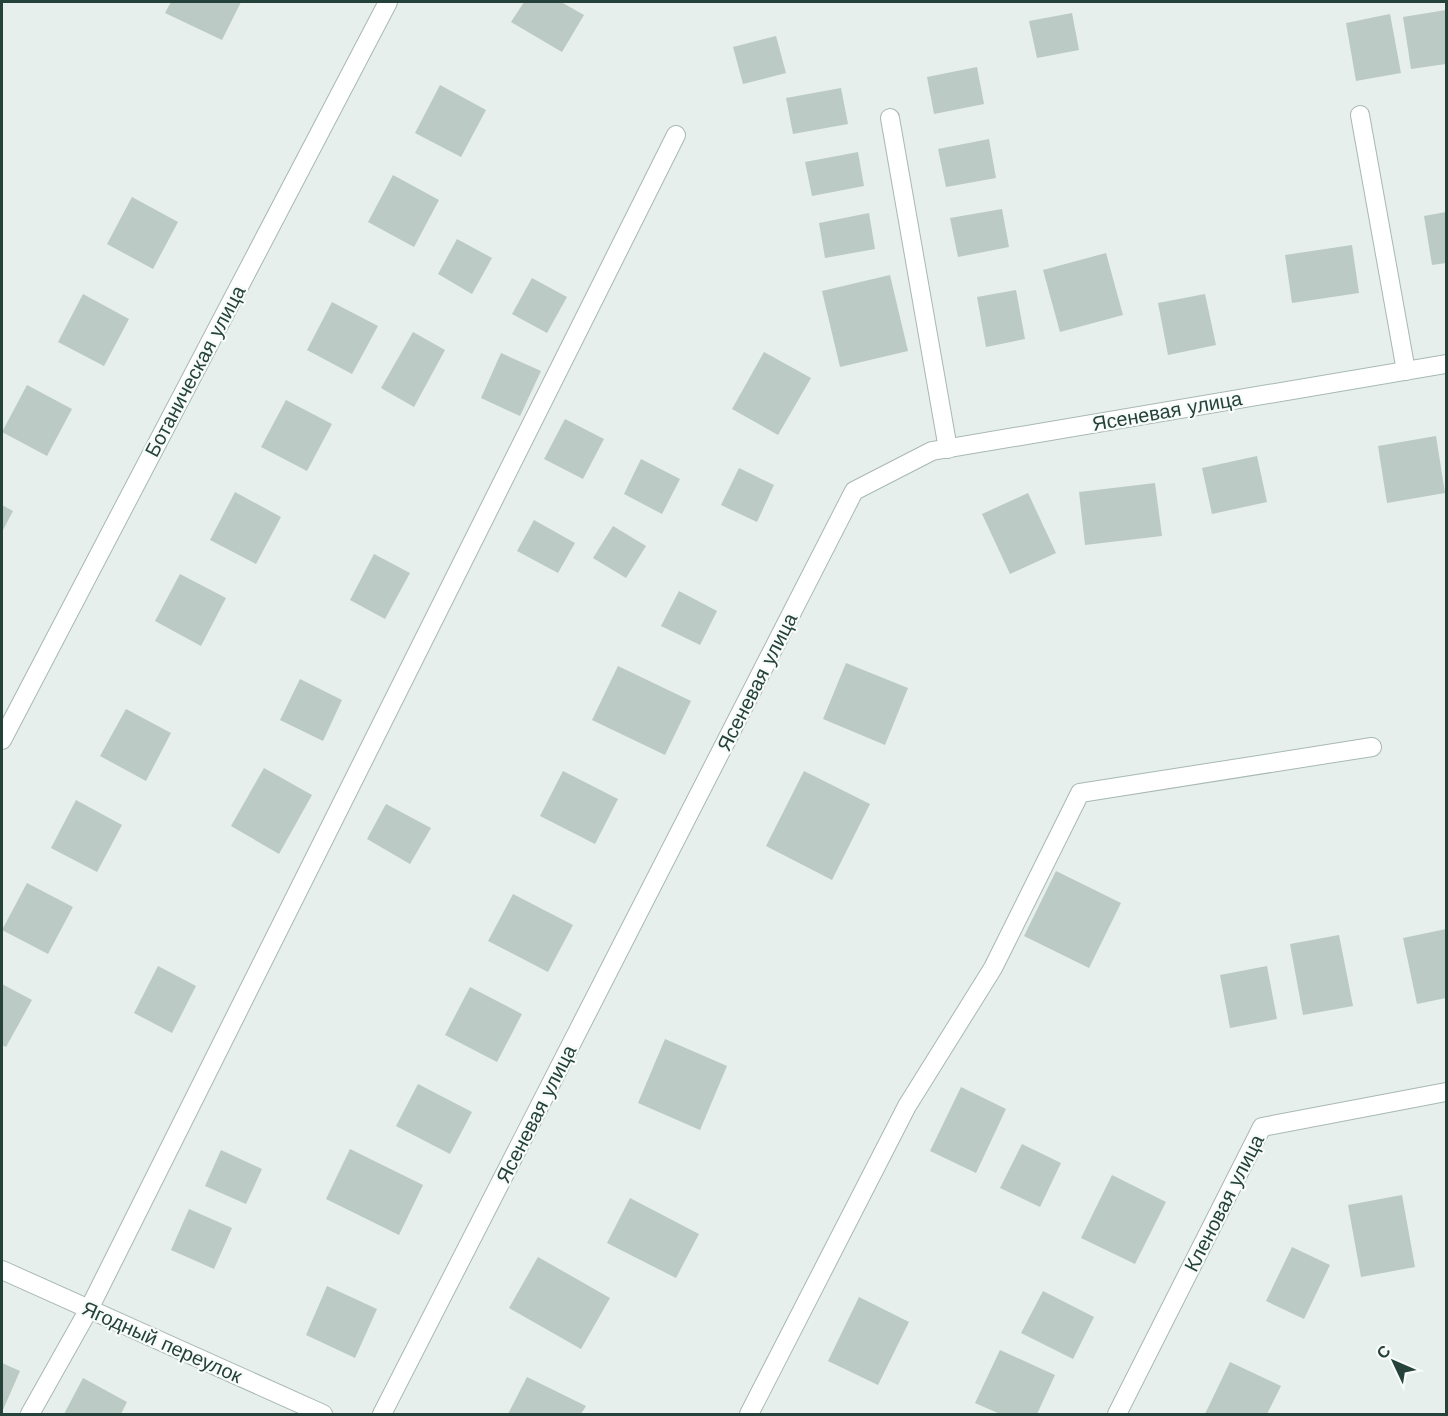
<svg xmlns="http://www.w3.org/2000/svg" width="1448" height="1416" viewBox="0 0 1448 1416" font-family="'Work Sans',sans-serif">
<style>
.building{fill:#bbcac4}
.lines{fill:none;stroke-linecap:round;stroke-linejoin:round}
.lane-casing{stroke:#a8b8b2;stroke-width:20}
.street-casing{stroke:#a8b8b2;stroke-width:20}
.lane{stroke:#fff;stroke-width:18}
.street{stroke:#fff;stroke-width:18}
.labels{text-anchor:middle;stroke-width:4.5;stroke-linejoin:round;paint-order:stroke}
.street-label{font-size:20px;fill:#24423a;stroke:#f7fbf9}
</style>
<rect width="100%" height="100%" fill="#e6efeb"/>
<!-- building -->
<g class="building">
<polygon points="171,2 241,2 222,40 165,13"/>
<polygon points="524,2 561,2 584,15 562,52 511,22"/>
<polygon points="1446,10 1446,64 1411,69 1403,17"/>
<polygon points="1072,13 1079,50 1037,58 1029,21"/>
<polygon points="1390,14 1401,73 1356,81 1346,23"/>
<polygon points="776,36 786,73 743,84 733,47"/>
<polygon points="977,67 984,104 934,114 927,77"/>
<polygon points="440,85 486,110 461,157 415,133"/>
<polygon points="841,88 848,124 793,134 786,98"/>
<polygon points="989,139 996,178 946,187 938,149"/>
<polygon points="858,152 864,186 812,196 805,162"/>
<polygon points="393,175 439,200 414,247 368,222"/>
<polygon points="132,197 178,222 153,269 107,244"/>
<polygon points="1002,209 1009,247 958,257 950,218"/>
<polygon points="1446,212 1446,263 1432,265 1424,216"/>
<polygon points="869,213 875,249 825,258 819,223"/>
<polygon points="457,239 492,258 472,294 438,274"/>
<polygon points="1352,245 1359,293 1292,303 1285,255"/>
<polygon points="1106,253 1123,315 1060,332 1043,270"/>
<polygon points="890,275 908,351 840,367 822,291"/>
<polygon points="532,278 567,297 547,333 512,314"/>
<polygon points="1016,290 1025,339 986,347 977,297"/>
<polygon points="83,294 129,319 104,366 58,342"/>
<polygon points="1205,294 1216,345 1168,355 1158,303"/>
<polygon points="332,302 378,326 352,374 307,350"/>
<polygon points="413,332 445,350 414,407 381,388"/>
<polygon points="764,352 811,378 778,435 732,409"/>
<polygon points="501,353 541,371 520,416 481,398"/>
<polygon points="27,385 72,409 47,456 2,432"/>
<polygon points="286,400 332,424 307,471 261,447"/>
<polygon points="565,419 604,439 583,479 544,459"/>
<polygon points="1436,436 1445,493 1387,503 1378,446"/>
<polygon points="1257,456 1267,502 1212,514 1202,468"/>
<polygon points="641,459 680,479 662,514 624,494"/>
<polygon points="739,468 774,485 757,522 721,505"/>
<polygon points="1155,483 1162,536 1085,545 1079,492"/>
<polygon points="235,492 281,517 256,564 210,540"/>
<polygon points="1028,493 1056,553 1010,574 982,514"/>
<polygon points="2,505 13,511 2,532"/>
<polygon points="534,520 575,543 558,573 517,551"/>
<polygon points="613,526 646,546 626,578 593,558"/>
<polygon points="374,554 410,573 385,619 350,600"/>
<polygon points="180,574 226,598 201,646 155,621"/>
<polygon points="679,591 717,611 700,645 661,626"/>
<polygon points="846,663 908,688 885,745 823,719"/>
<polygon points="618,666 691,701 665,755 592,720"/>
<polygon points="300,679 342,700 323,741 280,720"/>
<polygon points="126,709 171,733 146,781 100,756"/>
<polygon points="264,768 312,795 279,854 231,826"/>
<polygon points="563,771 618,799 595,844 540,816"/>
<polygon points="804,771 870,804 832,880 766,846"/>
<polygon points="76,800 122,825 97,872 51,848"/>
<polygon points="386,804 431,828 410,864 367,839"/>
<polygon points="1056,871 1121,903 1089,968 1024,936"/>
<polygon points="27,883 73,907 48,954 2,930"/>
<polygon points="513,894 573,925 548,972 488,941"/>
<polygon points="1446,929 1446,998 1417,1004 1403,938"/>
<polygon points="1339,935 1353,1006 1303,1015 1290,944"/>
<polygon points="158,966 196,986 172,1033 134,1013"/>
<polygon points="1267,966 1277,1019 1230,1028 1220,975"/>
<polygon points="2,984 32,1000 6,1047 2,1045"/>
<polygon points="470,987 522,1014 497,1062 445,1035"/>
<polygon points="665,1039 727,1066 700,1130 638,1103"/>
<polygon points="418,1084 472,1112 450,1154 396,1126"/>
<polygon points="961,1087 1006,1109 976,1173 930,1151"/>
<polygon points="1022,1144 1061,1163 1040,1207 1000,1188"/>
<polygon points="350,1149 423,1185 399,1235 326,1199"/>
<polygon points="221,1150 262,1169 246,1204 205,1186"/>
<polygon points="1112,1175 1166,1202 1135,1264 1081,1238"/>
<polygon points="1402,1195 1415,1267 1361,1277 1348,1205"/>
<polygon points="630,1198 699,1234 676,1278 607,1243"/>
<polygon points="189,1209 232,1228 214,1269 171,1250"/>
<polygon points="1292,1247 1330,1265 1304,1319 1266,1301"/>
<polygon points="538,1257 610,1298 581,1349 509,1308"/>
<polygon points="327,1286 377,1309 355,1358 306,1335"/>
<polygon points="1043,1291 1094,1317 1073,1359 1021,1333"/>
<polygon points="859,1297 909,1322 878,1385 828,1361"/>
<polygon points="1000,1350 1055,1375 1037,1414 1000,1414 975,1403"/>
<polygon points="1230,1362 1281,1386 1267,1414 1205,1414"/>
<polygon points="2,1363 20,1371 2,1412"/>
<polygon points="527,1377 586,1406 581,1414 508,1414"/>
<polygon points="83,1378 127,1402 121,1414 64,1414"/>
</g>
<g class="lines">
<defs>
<g id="lane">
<polyline points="1360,115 1406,371"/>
<polyline points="890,118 948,449"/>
<polyline points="30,1414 89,1309 676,135"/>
<polyline points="749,1414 907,1106 993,968 1080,793 1372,747"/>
</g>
<g id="street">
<polyline points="2,740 388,2"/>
<polyline points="2,1270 323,1414"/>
<polyline points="382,1414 854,491 932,451 1446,364"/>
<polyline points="1117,1414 1262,1127 1446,1092"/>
</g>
</defs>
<!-- lane casing -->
<use href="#lane" class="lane-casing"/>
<!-- street casing -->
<use href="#street" class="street-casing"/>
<!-- lane -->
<use href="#lane" class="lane"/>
<!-- street -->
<use href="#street" class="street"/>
</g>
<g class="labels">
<!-- street labels -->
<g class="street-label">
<text transform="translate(195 371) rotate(-62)" y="7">Ботаническая улица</text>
<text transform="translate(1167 411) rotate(-10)" y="7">Ясеневая улица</text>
<text transform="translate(757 682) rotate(-63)" y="7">Ясеневая улица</text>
<text transform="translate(536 1114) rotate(-63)" y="7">Ясеневая улица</text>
<text transform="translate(1224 1203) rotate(-63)" y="7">Кленовая улица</text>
<text transform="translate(162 1342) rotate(24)" y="7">Ягодный переулок</text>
</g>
</g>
<!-- border -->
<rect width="1448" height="1416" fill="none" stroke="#24423a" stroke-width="6"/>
<!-- north arrow -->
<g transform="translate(1394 1362) rotate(314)" stroke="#f7fbf9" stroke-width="4.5" paint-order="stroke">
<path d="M0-4.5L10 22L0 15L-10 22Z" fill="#24423a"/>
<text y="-9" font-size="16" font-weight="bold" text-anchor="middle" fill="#24423a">С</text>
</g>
</svg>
